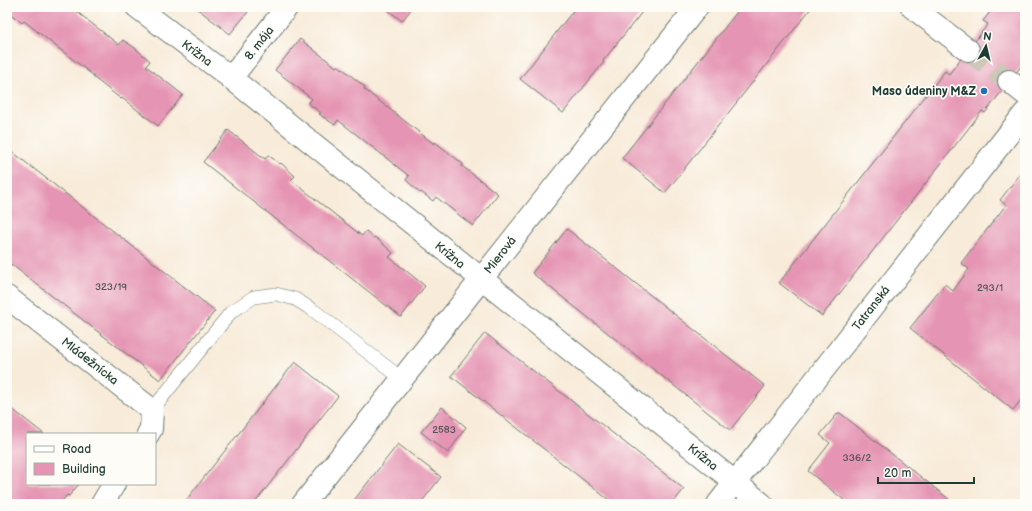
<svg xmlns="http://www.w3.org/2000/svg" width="1032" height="511" viewBox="0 0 1032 511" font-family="'Balsamiq Sans',sans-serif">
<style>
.building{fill:#e594b3}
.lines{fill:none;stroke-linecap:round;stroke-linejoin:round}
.minor-tunnel{stroke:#cdc8b8;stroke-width:22;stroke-dasharray:22 11;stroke-linecap:butt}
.service-casing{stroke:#6b7a6e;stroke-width:14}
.minor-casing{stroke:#6b7a6e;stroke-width:24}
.service{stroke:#fff;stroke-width:13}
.minor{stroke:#fff;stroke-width:22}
.poi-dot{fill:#1f6fb2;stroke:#fdfcf7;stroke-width:1.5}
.labels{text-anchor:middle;stroke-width:3.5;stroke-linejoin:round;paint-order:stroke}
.number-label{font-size:10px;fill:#505354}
.street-label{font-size:12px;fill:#1f3d34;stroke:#fdfcf7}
.poi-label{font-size:12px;font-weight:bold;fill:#1f3d34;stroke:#fdfcf7;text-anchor:end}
</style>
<rect width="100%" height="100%" fill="#fdfcf7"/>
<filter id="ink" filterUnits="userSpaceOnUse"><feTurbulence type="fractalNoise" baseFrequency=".025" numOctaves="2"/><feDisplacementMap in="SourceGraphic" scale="8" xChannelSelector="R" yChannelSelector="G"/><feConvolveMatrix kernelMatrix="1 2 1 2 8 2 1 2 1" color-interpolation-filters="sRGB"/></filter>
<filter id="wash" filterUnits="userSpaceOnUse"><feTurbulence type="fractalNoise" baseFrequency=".012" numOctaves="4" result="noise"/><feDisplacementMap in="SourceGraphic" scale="16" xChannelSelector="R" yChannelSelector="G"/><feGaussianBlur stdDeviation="0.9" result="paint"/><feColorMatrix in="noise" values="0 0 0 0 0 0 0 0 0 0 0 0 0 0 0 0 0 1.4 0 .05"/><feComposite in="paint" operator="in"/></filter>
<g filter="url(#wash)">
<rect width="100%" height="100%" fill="#f8ebd9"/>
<g id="blocks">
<!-- building -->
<g class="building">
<polygon points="7,7 71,7 119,45 123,40 135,48 150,61 146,66 183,95 158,126 122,98 121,99 93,77 94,76 24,21 22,23 7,11"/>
<polygon points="195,7 252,7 230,34"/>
<polygon points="384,7 413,7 402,21"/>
<polygon points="576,7 646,7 603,61 604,62 563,113 520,79"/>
<polygon points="741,7 812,7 665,193 622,158"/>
<polygon points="994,7 998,11 1001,7 1025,7 1025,61 985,113 982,111 822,316 779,283 945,71 949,74 975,41 988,24 983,21"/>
<polygon points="300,39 336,67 338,65 365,87 364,89 434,144 435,142 463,164 462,166 498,194 473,226 436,197 433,201 421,192 420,193 406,180 409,176 338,120 335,125 319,114 321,113 308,103 312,99 275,70"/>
<polygon points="228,130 265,159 268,155 280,164 281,163 295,176 291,180 362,236 366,231 374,238 375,237 393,253 389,257 425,286 401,317 203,162"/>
<polygon points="10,150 215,311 160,380 7,261 7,154"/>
<polygon points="1024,169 1025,395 1013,410 910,328 945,284 953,291 969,269 961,263 1006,205 1000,200"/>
<polygon points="567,229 765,386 730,430 532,273"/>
<polygon points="485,333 684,489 672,504 614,504 451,376"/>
<polygon points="295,362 338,396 254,504 183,504"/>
<polygon points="7,405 44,434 27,434 27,484 79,484 69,496 67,495 62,501 64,503 63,504 12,504 7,500"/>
<polygon points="442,407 466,427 448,453 421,432"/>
<polygon points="838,413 840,413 955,504 849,504 808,471 830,443 820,435"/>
<polygon points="398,444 441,477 420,504 351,504"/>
</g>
</g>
</g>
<g filter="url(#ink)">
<use href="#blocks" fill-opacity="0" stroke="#6b7a6e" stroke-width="1"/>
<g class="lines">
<!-- minor-tunnel -->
<polyline class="minor-tunnel" points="968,50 1009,81"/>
<defs>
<polyline id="service" points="152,410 231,312 254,297 276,294 295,299 313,310 401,378"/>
<g id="minor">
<polyline points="137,7 231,78 762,504"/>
<polyline points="912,7 968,50"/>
<polyline points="231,78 287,7"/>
<polyline points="1009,81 1025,94"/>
<polyline points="7,297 152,410 151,429 148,434"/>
<polyline points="102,504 114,484"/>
<polyline points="303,504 697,7"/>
<polyline points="718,504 1025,113"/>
</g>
</defs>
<!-- service casing -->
<use href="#service" class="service-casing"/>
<!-- minor casing -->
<use href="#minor" class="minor-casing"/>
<!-- service -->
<use href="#service" class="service"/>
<!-- minor -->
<use href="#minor" class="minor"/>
</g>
</g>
<!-- markers -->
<circle class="poi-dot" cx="984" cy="91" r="4"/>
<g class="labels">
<!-- number labels -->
<g class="number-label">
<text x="111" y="290">323/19</text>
<text x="990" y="291">293/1</text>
<text x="444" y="433">2583</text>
<text x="857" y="461">336/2</text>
</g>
<!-- street labels -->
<g class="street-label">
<text transform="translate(259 43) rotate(-52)" y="4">8. mája</text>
<text transform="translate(197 53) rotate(37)" y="4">Krížna</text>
<text transform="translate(450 255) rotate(39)" y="4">Krížna</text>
<text transform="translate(500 255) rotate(-52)" y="4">Mierová</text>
<text transform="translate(871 308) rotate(-52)" y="4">Tatranská</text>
<text transform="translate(90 361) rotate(38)" y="4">Mládežnícka</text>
<text transform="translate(703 457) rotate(39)" y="4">Krížna</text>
</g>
<!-- poi labels -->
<g class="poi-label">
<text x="976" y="95">Maso údeniny M&amp;Z</text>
</g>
</g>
<!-- margin -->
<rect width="1032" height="511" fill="none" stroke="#fdfcf7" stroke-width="24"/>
<!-- legend -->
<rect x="26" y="433" width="130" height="52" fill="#fdfcf7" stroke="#a4b0a9"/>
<rect x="34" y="446" width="20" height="6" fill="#ffffff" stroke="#a4b0a9"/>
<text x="62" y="453" font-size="12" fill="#1f3d34">Road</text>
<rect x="34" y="463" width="20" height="12" fill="#e594b3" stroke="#a4b0a9"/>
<text x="62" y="473" font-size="12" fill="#1f3d34">Building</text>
<!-- north arrow -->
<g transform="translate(986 46) rotate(8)" stroke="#fdfcf7" stroke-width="3" paint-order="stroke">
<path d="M0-3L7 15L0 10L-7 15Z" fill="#1f3d34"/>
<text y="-6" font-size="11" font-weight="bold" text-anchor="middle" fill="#1f3d34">N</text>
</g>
<!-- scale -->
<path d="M878 477v6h96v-6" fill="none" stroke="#1f3d34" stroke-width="2"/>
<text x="884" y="477" font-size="12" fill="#1f3d34" stroke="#fdfcf7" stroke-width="3" paint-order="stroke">20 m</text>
</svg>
